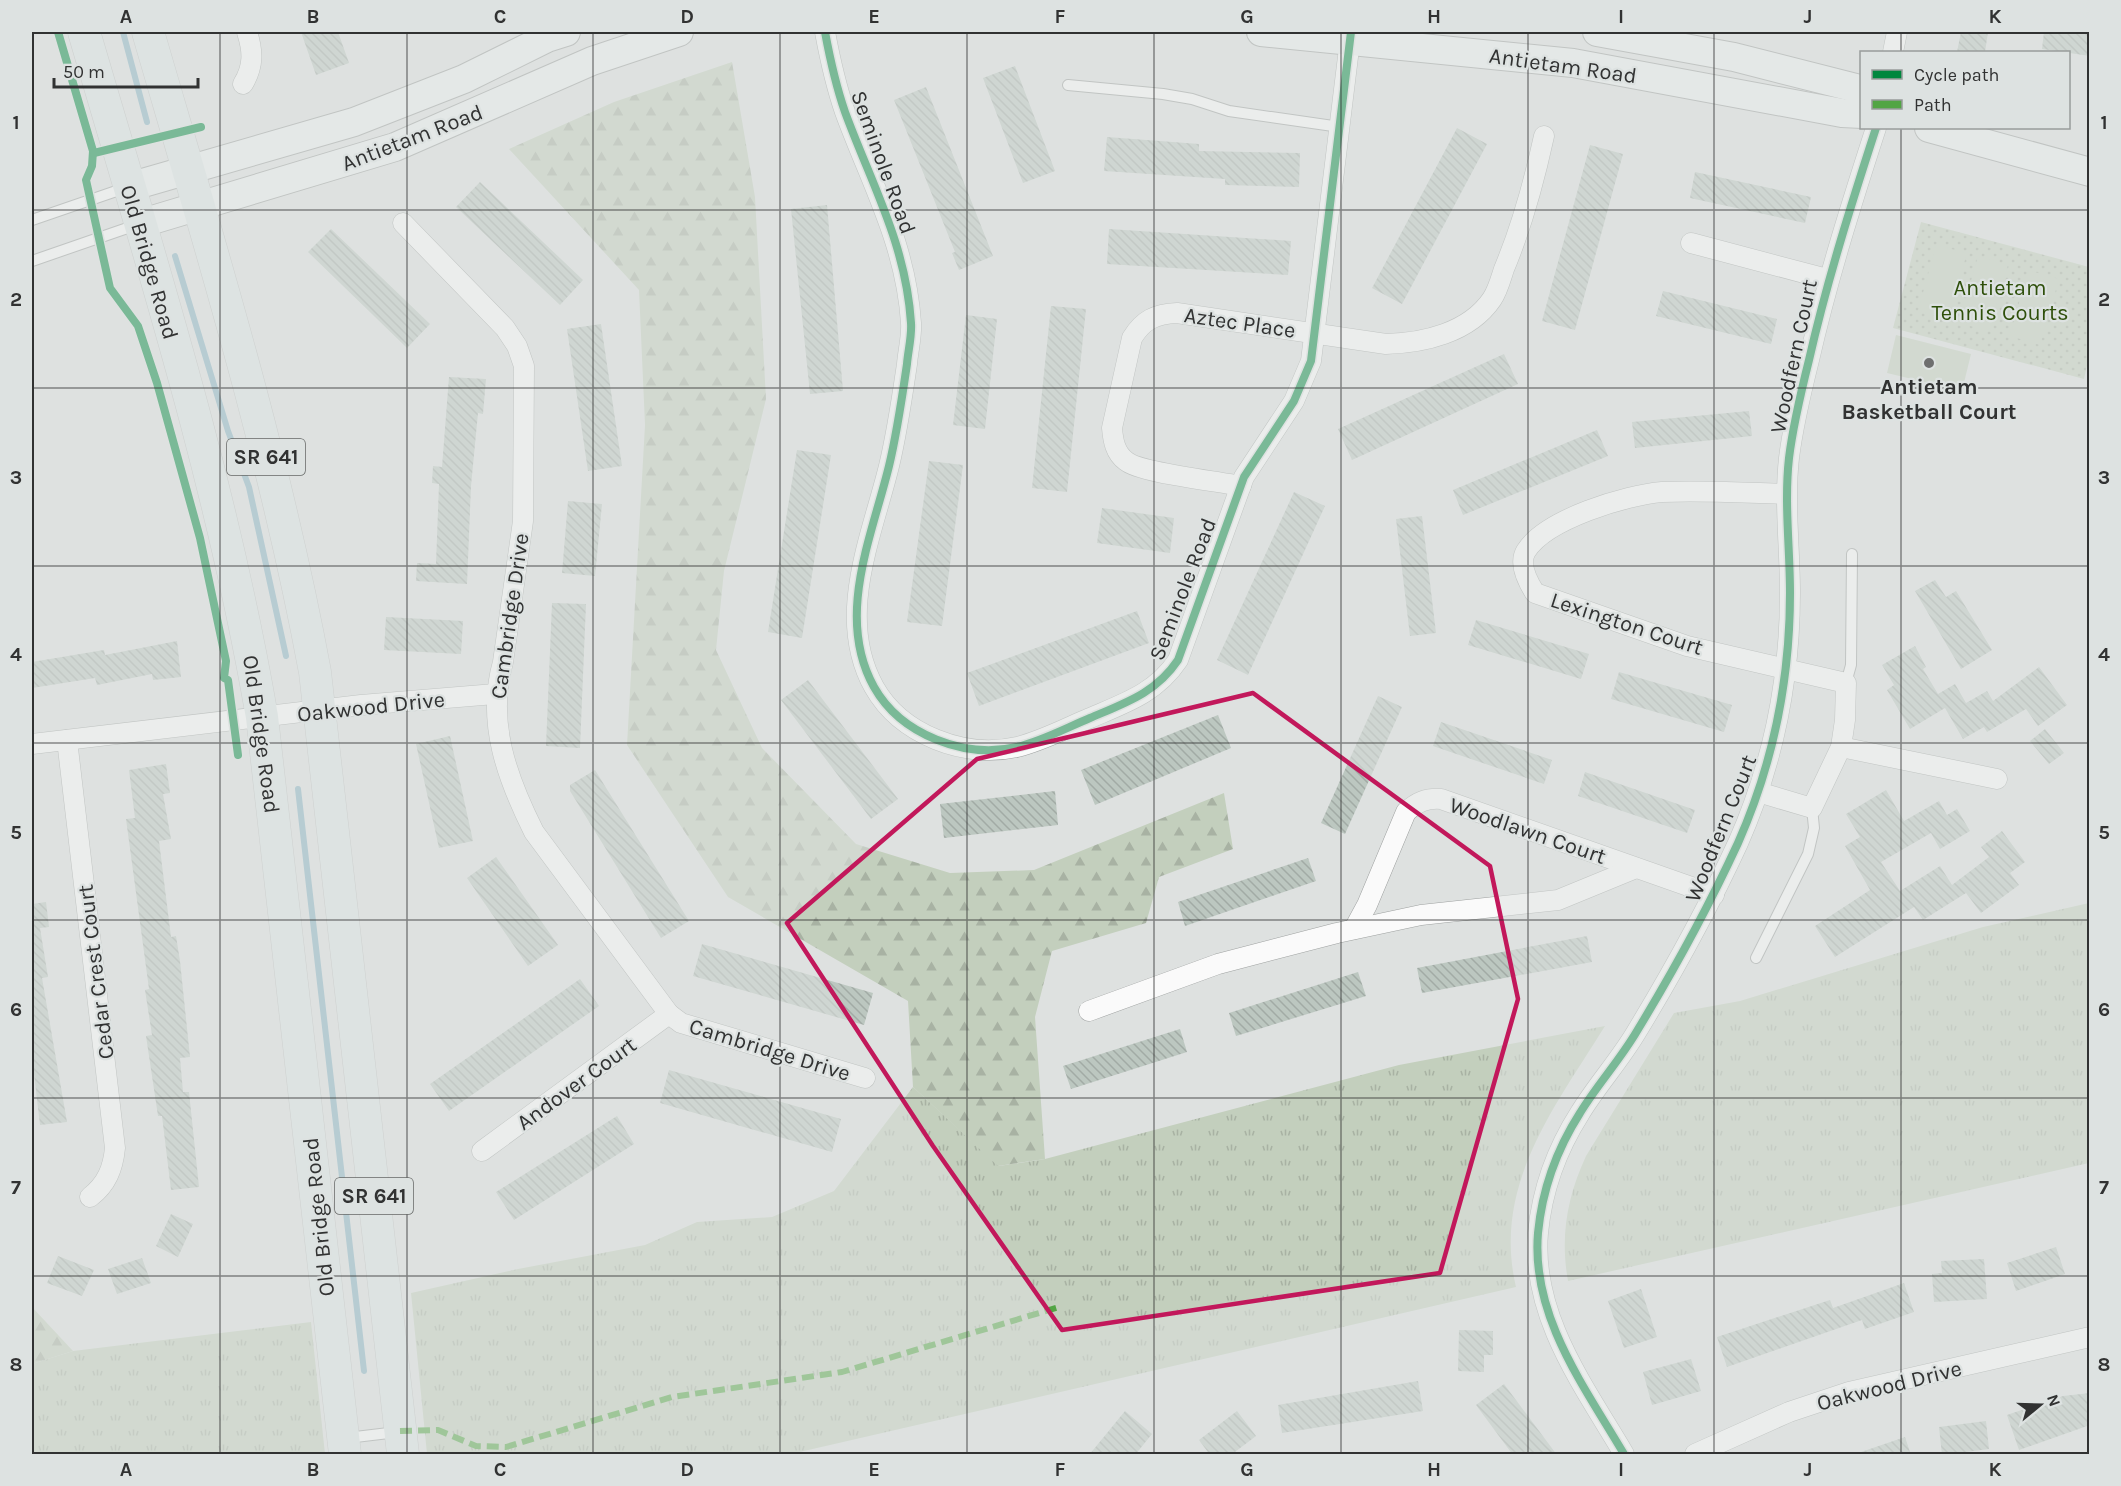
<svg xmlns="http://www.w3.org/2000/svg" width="2121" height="1486" viewBox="0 0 2121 1486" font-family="Karla,sans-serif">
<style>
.grass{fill:url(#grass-tufts)}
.forest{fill:url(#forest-firs)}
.park{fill:url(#park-dots)}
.pitch{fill:#c3cfbd}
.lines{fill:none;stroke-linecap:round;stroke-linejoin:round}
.stream{stroke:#87b1c2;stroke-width:6}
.building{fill:url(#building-back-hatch)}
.lane-casing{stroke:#9ea1a0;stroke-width:12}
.street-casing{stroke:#9ea1a0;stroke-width:21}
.secondary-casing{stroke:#9ea1a0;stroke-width:30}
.primary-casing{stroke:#bbbcbc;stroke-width:33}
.lane{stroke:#fafafa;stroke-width:10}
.street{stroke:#fafafa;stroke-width:20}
.secondary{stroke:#ebefef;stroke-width:28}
.primary{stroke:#dbe4e4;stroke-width:32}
.quiet{stroke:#52a544;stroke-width:6;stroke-dasharray:12 6;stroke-linecap:butt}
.cycleway-casing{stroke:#dde2e1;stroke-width:11}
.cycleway{stroke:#00873e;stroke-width:8}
.marked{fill:none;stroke:#c2185b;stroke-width:4.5;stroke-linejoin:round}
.grid{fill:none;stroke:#313232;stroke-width:1.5;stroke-opacity:0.55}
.poi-dot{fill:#6e6f6f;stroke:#dde2e1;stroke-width:2}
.labels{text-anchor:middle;stroke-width:4.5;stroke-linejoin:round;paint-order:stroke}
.shield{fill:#dde2e1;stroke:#656766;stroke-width:1.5}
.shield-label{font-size:21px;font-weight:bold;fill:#313232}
.street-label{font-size:22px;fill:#313232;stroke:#dde2e1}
.park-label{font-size:22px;fill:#2e4f0a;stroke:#dde2e1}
.poi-label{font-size:22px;font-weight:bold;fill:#313232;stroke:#dde2e1}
.neatline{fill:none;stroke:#313232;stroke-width:2}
.grid-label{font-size:20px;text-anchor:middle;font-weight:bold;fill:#313232}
</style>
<defs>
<pattern id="grass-tufts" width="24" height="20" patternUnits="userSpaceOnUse" patternTransform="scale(1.5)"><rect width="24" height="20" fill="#c3cfbd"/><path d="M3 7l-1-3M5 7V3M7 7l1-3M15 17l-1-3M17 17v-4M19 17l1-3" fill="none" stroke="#a8b2a3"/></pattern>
<pattern id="forest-firs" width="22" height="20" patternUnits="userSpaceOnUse" patternTransform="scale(1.5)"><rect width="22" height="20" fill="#c3cfbd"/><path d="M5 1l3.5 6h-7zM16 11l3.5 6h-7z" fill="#a8b2a3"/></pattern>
<pattern id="park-dots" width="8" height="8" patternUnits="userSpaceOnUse" patternTransform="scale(1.5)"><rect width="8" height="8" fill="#c3cfbd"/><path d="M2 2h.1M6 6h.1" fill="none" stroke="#a8b2a3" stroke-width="1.8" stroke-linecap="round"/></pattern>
<pattern id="building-back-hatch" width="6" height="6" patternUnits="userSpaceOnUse" patternTransform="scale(1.5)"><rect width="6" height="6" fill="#bcc7c0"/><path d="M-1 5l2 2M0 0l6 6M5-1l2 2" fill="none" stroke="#a2aba5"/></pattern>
</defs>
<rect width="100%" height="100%" fill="#dee1e0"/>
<!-- grass -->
<g class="grass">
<path d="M2089,903V1163L1568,1281C1560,1237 1567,1197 1586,1156L1674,1013L1740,1001L1983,927Z"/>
<path d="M1605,1026C1555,1107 1492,1185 1516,1287L791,1454H427L411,1293L518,1269L645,1245L697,1222L772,1217L834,1191L913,1087L999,1166L1045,1159L1399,1065Z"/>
<polygon points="311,1322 325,1454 32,1454 32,1364 73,1351"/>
</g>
<!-- forest -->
<g class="forest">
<polygon points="732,62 755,197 766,399 724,571 716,650 762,748 856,844 950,873 1034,870 1224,793 1233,849 1159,877 1146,923 1052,951 1035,1017 1045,1159 998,1166 913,1087 908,1001 728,897 627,745 645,425 639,290 509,149 614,102"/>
<polygon points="32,1307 73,1351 32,1364"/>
</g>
<!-- park -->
<polygon class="park" points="1921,222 2089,267 2089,357 2084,379 1893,328"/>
<!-- pitch -->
<g class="pitch">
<polygon points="1936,245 1967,253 1948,319 1918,311"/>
<polygon points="1978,256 2008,265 1989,331 1959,323"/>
<polygon points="2028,270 2059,279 2040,345 2010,336"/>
<polygon points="1896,335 1971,354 1962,391 1887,373"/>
</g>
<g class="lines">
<!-- stream -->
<g class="stream">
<polyline points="123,32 147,122"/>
<polyline points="175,256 228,431 249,487 286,656"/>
<polyline points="298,789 364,1371"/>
</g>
</g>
<!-- building -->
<g class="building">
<polygon points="301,32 338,32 349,63 316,75"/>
<polygon points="1961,32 1988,32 1985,52 1957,52"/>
<polygon points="2044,32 2090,32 2090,56 2042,49"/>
<polygon points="1015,66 1055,171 1023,183 983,78"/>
<polygon points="926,87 993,256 959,270 952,253 955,252 894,100"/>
<polygon points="1457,128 1487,144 1402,304 1372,288"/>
<polygon points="1107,137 1199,144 1199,151 1300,153 1299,187 1225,185 1225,179 1104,171"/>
<polygon points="1590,145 1623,154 1575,330 1542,321"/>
<polygon points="1695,172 1811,197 1805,223 1690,198"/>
<polygon points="480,182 583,280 560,305 456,207"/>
<polygon points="827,205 843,391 810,394 791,209"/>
<polygon points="331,229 430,324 407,348 308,252"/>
<polygon points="1109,229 1291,241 1288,275 1107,264"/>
<polygon points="1663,291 1777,319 1771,344 1656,316"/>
<polygon points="1051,306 1086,309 1067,492 1032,488"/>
<polygon points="966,315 997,319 985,429 953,425"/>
<polygon points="601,324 622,466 588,471 567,329"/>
<polygon points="1504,354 1518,384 1352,460 1338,429"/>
<polygon points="449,377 486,379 483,414 478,413 471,486 467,584 416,581 417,563 436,564 439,484 432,483 433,466 442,467"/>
<polygon points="1749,411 1752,436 1635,448 1632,422"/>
<polygon points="1597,430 1608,456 1463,515 1453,490"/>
<polygon points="797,450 831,455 802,638 768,632"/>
<polygon points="929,461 963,465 942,626 907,622"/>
<polygon points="1294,492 1325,506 1248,675 1217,660"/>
<polygon points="568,501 602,504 595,576 562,573"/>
<polygon points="1102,508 1174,518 1170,553 1097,543"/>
<polygon points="1422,516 1436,633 1410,636 1396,519"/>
<polygon points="1935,580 1946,597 1956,591 1992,650 1961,669 1915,591"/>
<polygon points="552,603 586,604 580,748 546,746"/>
<polygon points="1137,611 1149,643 979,706 967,673"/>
<polygon points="386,617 463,621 461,654 384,650"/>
<polygon points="1476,620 1589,654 1581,679 1468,645"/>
<polygon points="177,641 181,677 153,680 152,674 97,685 95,678 32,688 32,662 104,650 105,655"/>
<polygon points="1915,646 1926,667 1923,669 1938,694 1955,684 1966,703 1987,691 1993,701 2039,667 2067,705 2038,726 2026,709 1987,732 1984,727 1963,739 1945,708 1910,729 1887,690 1894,685 1882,665"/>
<polygon points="1619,672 1732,705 1724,732 1611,699"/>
<polygon points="808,680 898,799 871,819 781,700"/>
<polygon points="1378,696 1402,707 1345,834 1321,823"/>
<polygon points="1218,715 1231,748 1095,805 1081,770"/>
<polygon points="1441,722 1552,760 1544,784 1433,746"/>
<polygon points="2045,729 2064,753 2049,764 2030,741"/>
<polygon points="450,736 473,841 439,848 416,744"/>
<polygon points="166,764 170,793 163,794 171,839 159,841 171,937 176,936 180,961 190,1057 180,1058 183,1092 189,1092 199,1187 171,1190 162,1116 158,1116 146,1036 152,1035 145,990 149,989 126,819 135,818 129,770"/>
<polygon points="595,770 689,921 661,938 570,791 570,785"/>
<polygon points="1585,772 1695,810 1687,833 1578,796"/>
<polygon points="1886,790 1904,821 1939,801 1947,815 1957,809 1970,831 1940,849 1931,833 1881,862 1900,891 1940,866 1952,885 1989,857 1981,847 2002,831 2025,862 2010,873 2019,885 1981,913 1966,893 1923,920 1914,907 1835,957 1815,926 1870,890 1845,846 1860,837 1846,814"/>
<polygon points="1055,791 1058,825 944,838 940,804"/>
<polygon points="496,857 558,945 528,966 467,878"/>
<polygon points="1308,858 1316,881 1185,926 1178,902"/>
<polygon points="46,902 49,927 40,928 48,977 42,978 67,1122 40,1125 34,1074 32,1074 32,904"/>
<polygon points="1587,936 1592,962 1422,993 1417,968"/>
<polygon points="702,944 873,993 864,1025 693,976"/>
<polygon points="1358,972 1366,996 1236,1036 1229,1013"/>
<polygon points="580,979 599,1006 449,1111 430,1084"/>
<polygon points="1180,1029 1187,1052 1071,1089 1063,1066"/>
<polygon points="669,1070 841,1119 832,1152 660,1103"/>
<polygon points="617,1116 634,1144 514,1220 496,1192"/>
<polygon points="171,1214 193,1224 178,1257 156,1246"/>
<polygon points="2056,1247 2065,1274 2016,1291 2007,1263"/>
<polygon points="58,1256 94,1270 82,1296 47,1283"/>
<polygon points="142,1258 151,1283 117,1294 108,1269"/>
<polygon points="1984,1259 1987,1299 1934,1302 1932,1274 1942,1273 1941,1261"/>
<polygon points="1904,1283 1914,1312 1865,1329 1862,1320 1727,1367 1717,1337 1830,1300 1833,1308"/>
<polygon points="1641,1289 1657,1337 1624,1348 1608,1301"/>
<polygon points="1459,1330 1493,1331 1493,1355 1484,1355 1484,1372 1458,1371"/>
<polygon points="1691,1359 1701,1391 1652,1405 1643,1372"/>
<polygon points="1418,1381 1423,1411 1282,1433 1278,1405"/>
<polygon points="1504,1384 1557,1455 1513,1455 1476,1405"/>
<polygon points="2090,1393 2090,1425 2019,1450 2007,1415 2063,1396"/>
<polygon points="1125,1411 1152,1434 1135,1455 1089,1455"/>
<polygon points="1237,1411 1256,1436 1231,1455 1210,1455 1199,1440"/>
<polygon points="1986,1421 1989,1449 1942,1455 1939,1427"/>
<polygon points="1905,1437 1911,1455 1861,1455 1861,1452"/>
</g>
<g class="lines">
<defs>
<g id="lane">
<polyline points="1068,85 1163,94 1192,99 1229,111 1340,127"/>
<polyline points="32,220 128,187"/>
<polyline points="32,261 139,224"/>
<polyline points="1846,683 1851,665 1852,554"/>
<polyline points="1756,958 1808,854 1814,828 1812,808"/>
<polyline points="347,1438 397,1432"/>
</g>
<g id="street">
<path d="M825,32C830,59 836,86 845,112C871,183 906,244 911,323C912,336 908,351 907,364C902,398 897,433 889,466C872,536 835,617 874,687C901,735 965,759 1017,747C1042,741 1066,728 1090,718C1125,703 1156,693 1178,660L1244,477L1294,401L1311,361L1351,32"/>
<polyline points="1893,52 1897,32"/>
<path d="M243,84C254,66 253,51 247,32"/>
<path d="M403,223L505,328L517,346L524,366L523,521L503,662C486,722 507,778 534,832L669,1014L681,1023L865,1078"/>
<polyline points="1691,243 1827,279"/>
<path d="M1241,486C1218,481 1140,473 1126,461C1115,453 1113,440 1112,428L1132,338C1143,320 1155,314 1177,313L1386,344C1423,343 1469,333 1492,299C1498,290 1501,278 1504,269C1522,226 1534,182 1544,136"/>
<path d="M67,740L115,1148C113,1168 107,1184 90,1197"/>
<polyline points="32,744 361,705 495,694"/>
<polyline points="1841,747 1997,779"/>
<path d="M1758,792L1812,808L1841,747L1845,720L1846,683L1687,646L1535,593C1528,582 1518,564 1526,551C1546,519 1626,495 1662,492C1703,490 1745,493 1786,494"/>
<path d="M1354,929L1367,905L1406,812C1417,802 1426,798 1441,799L1714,895"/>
<polyline points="1089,1011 1218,964 1337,933 1421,915 1558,900 1636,868"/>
<polyline points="482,1151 669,1014"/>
<path d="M1624,1454C1584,1386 1531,1316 1538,1233C1542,1191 1557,1149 1580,1113C1597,1085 1620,1060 1637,1031C1674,970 1708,908 1738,843C1773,764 1790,679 1790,593C1790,548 1784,503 1789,458C1793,425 1801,392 1809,360C1827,281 1851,205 1876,128"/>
<polyline points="1695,1454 1789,1412 1849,1392 2090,1337"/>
</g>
<g id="secondary">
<polyline points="1261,32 1573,63 1842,113 1862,114"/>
<polyline points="1597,32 1734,57 1856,88 1862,94"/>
<polyline points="1929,128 2090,172"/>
<polyline points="129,187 354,122 464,79 547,38 566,32"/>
<polyline points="139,224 395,147 592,61 679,32"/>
</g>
<g id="primary">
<path d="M84,32C150,258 222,484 262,717L345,1454"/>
<path d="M148,32C209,242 275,456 315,672L403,1454"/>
</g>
</defs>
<!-- lane casing -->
<use href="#lane" class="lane-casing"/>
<!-- street casing -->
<use href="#street" class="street-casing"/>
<!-- secondary casing -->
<use href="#secondary" class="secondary-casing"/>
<!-- primary casing -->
<use href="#primary" class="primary-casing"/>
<!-- lane -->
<use href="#lane" class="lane"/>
<!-- street -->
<use href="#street" class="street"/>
<!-- secondary -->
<use href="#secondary" class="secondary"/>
<!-- primary -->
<use href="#primary" class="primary"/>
<!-- quiet -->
<polyline class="quiet" points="400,1431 438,1430 476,1446 506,1447 672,1397 842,1372 1059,1307"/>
<defs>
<g id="cycleway">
<polyline points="58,32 93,151 92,166 86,180 110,288 138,326 157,383 200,538 226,661 224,678 228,680 238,755"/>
<path d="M825,32C830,59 836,86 845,112C871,183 906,244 911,323C912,336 908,351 907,364C902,398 897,433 889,466C872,536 835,617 874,687C901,735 965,759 1017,747C1042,741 1066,728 1090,718C1125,703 1156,693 1178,660L1244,477L1294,401L1311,361L1351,32"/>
<polyline points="94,153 201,127"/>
<path d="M1624,1454C1584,1386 1531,1316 1538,1233C1542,1191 1557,1149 1580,1113C1597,1085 1620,1060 1637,1031C1674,970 1708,908 1738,843C1773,764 1790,679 1790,593C1790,548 1784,503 1789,458C1793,425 1801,392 1809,360C1827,281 1851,205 1876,128"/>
</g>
</defs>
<!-- cycleway casing -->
<use href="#cycleway" class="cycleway-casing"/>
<!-- cycleway -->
<use href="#cycleway" class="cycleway"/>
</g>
<!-- marked area -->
<path d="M0 0H2121V1486H0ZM1253,693L1490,866L1518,999L1440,1273L1062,1330L933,1146L787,923L977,759Z" fill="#dee1e0" fill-opacity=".55" fill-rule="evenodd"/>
<path class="marked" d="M1253,693L1490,866L1518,999L1440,1273L1062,1330L933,1146L787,923L977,759Z"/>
<!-- grid -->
<path class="grid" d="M220,32V1454M407,32V1454M593,32V1454M780,32V1454M967,32V1454M1154,32V1454M1341,32V1454M1528,32V1454M1714,32V1454M1901,32V52M1901,128V1454M32,210H2090M32,388H2090M32,566H2090M32,743H2090M32,920H2090M32,1098H2090M32,1276H2090"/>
<!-- markers -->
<circle class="poi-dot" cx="1929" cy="363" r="6"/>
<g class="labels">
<!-- shield labels -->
<g class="shield">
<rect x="227" y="439" width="78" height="36" rx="4.5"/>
<rect x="335" y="1178" width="78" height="36" rx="4.5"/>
</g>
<g class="shield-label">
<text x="266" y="464">SR 641</text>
<text x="374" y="1203">SR 641</text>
</g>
<!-- street labels -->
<g class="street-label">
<text transform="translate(1563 65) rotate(8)" y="8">Antietam Road</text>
<text transform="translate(412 137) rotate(-21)" y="8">Antietam Road</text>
<text transform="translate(884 162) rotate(70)" y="8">Seminole Road</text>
<text transform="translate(150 262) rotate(74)" y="8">Old Bridge Road</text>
<text transform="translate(1240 322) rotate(8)" y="8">Aztec Place</text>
<text transform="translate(1793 356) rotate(-78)" y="8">Woodfern Court</text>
<text transform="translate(1182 589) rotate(-69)" y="8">Seminole Road</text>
<text transform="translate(509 616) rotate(-82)" y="8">Cambridge Drive</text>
<text transform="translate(1627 623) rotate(18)" y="8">Lexington Court</text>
<text transform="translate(371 706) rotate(-6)" y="8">Oakwood Drive</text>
<text transform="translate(262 734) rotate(82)" y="8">Old Bridge Road</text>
<text transform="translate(1720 828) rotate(-68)" y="8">Woodfern Court</text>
<text transform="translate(1528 830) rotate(19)" y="8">Woodlawn Court</text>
<text transform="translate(95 972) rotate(-97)" y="8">Cedar Crest Court</text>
<text transform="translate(770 1049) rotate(17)" y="8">Cambridge Drive</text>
<text transform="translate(576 1083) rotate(-36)" y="8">Andover Court</text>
<text transform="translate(318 1217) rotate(-96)" y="8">Old Bridge Road</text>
<text transform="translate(1889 1385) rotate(-14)" y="8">Oakwood Drive</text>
</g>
<!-- park labels -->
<g class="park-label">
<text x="2000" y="295">Antietam<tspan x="2000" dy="25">Tennis Courts</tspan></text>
</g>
<!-- poi labels -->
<g class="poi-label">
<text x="1929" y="394">Antietam<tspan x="1929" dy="25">Basketball Court</tspan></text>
</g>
</g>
<!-- border -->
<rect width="2121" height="1486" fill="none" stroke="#dde2e1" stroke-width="66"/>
<!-- legend -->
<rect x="1860" y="51" width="210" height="78" fill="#dde2e1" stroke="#989c9b" stroke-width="1.5"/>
<rect x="1872" y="70" width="30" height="9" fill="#00873e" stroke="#989c9b" stroke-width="1.5"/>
<text x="1914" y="81" font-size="18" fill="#313232">Cycle path</text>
<rect x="1872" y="100" width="30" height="9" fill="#52a544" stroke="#989c9b" stroke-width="1.5"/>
<text x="1914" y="111" font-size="18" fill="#313232">Path</text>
<!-- north arrow -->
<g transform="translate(2040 1405) rotate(71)" stroke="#dde2e1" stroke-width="4.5" paint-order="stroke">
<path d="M0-4.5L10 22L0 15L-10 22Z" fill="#313232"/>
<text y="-9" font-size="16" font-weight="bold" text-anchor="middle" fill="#313232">N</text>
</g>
<!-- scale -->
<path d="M54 78v9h144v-9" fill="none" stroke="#313232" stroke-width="3"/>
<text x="63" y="78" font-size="18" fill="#313232" stroke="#dde2e1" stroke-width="4.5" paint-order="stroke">50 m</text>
<rect x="33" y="33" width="2055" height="1420" class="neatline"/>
<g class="grid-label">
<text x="126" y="23">A</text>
<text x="313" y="23">B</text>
<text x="500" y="23">C</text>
<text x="687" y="23">D</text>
<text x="874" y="23">E</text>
<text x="1060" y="23">F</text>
<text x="1247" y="23">G</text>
<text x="1434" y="23">H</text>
<text x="1621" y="23">I</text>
<text x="1808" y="23">J</text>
<text x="1995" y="23">K</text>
<text x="16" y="129">1</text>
<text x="2104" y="129">1</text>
<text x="16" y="306">2</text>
<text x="2104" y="306">2</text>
<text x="16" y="484">3</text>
<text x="2104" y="484">3</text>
<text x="16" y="661">4</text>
<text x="2104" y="661">4</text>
<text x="16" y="839">5</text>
<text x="2104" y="839">5</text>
<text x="16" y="1016">6</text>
<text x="2104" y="1016">6</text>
<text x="16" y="1194">7</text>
<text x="2104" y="1194">7</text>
<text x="16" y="1371">8</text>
<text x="2104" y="1371">8</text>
<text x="126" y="1476">A</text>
<text x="313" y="1476">B</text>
<text x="500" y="1476">C</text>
<text x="687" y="1476">D</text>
<text x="874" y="1476">E</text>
<text x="1060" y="1476">F</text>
<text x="1247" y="1476">G</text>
<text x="1434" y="1476">H</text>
<text x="1621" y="1476">I</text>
<text x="1808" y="1476">J</text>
<text x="1995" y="1476">K</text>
</g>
</svg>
